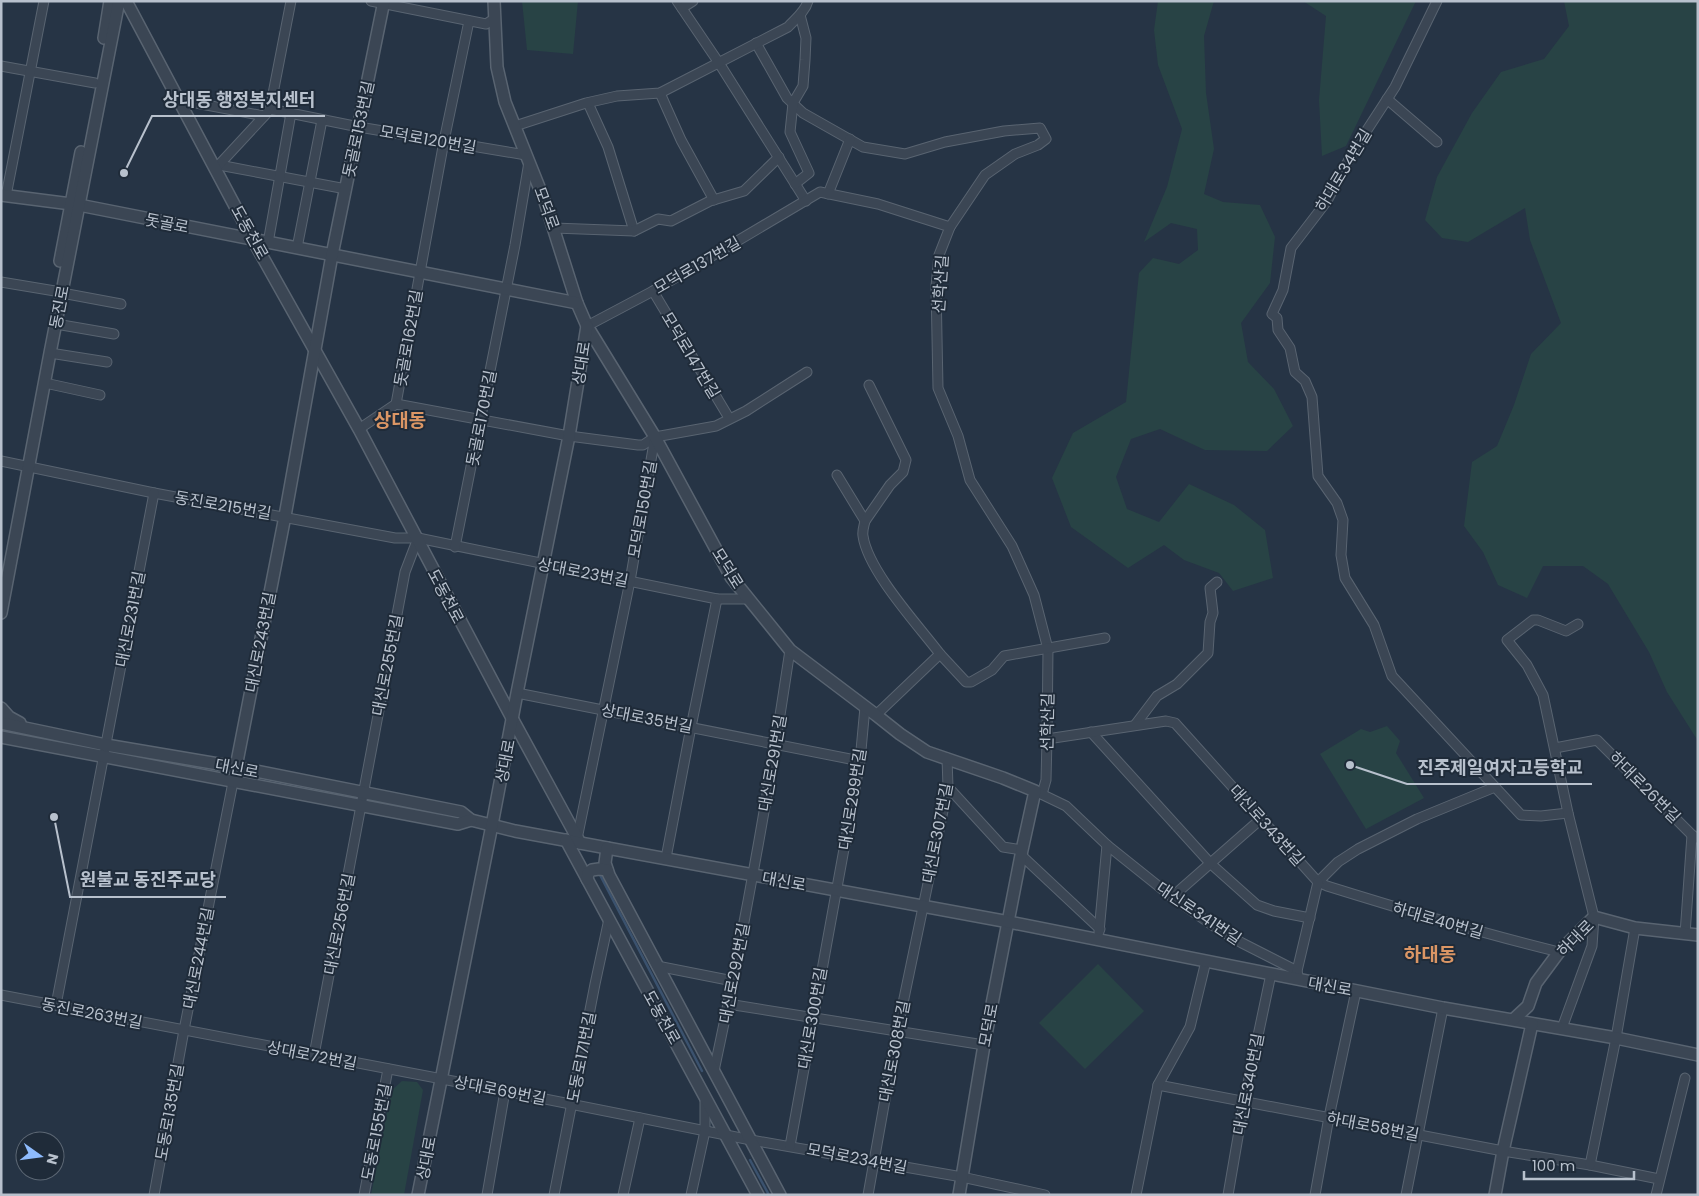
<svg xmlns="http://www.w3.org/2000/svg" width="1699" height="1196" viewBox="0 0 1699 1196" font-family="Poppins,'Noto Sans KR',sans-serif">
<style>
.green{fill:#284345}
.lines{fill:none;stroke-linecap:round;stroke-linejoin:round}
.stream{stroke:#3b526e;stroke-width:2.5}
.minor-casing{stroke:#596471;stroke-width:11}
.tertiary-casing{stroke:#596471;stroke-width:14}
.minor{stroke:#3b4654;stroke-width:9}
.tertiary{stroke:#3b4654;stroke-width:11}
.labels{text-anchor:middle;stroke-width:4;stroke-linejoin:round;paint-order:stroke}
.street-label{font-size:16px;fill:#b8c1cd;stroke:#1f2b39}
.quarter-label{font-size:19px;font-weight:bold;fill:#db9665;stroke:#1f2b39}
.leader{fill:none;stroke:#b8c1cd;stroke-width:2}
.callout-dot{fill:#b8c1cd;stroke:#1f2b39;stroke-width:2}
.callout-label{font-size:18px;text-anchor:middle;font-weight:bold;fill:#b8c1cd;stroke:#1f2b39;stroke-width:4;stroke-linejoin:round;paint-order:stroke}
</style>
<rect width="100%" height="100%" fill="#263445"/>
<!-- green -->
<g class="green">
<polygon points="522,1 578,1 573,54 527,50"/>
<polygon points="1158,1 1214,1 1204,36 1206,93 1214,149 1204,194 1223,202 1260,205 1275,237 1270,283 1241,323 1248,362 1274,389 1293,426 1267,451 1205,450 1160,429 1131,439 1116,477 1127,509 1159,522 1189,484 1234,505 1265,530 1273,578 1233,591 1219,573 1184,560 1164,545 1128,568 1071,527 1052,478 1073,433 1126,402 1139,273 1153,258 1179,264 1198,250 1197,229 1171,223 1144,242 1167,187 1182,129 1158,65 1154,30"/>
<polygon points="1303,1 1416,1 1346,146 1322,156 1319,100 1326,16"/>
<polygon points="1564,1 1698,1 1698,741 1667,692 1649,652 1608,584 1583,566 1543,566 1527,598 1498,585 1483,552 1464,526 1472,462 1497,446 1514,405 1531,354 1561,323 1530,240 1525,208 1468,242 1442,238 1425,220 1437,177 1472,113 1501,72 1544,59 1569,26"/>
<polygon points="1387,726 1400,741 1396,753 1424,798 1366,829 1320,754 1361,729 1370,732"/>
<polygon points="1098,964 1144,1011 1085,1069 1039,1023"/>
<polygon points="402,1081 417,1082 423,1090 404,1195 371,1195 391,1091"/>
</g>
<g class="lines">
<!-- stream -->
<g class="stream">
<polyline points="599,873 702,1071"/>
<polyline points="750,1160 769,1195"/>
</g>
<defs>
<g id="minor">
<polyline points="371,1 486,24 494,19"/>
<polyline points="677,1 719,63 806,201"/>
<polyline points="1437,1 1395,87 1354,150 1327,201 1291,248 1283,290 1272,314 1277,318 1278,330 1290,348 1295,372 1305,381 1312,397 1318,476 1337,503 1343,520 1341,555 1345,578 1374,625 1392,676 1521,815 1541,816 1568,813"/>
<polyline points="682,8 693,1"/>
<polyline points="756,43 787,98 803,113 863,147 905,154 945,142 1004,131 1040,128 1046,139 1038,145 1015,154 985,175 950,227"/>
<polyline points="1,66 95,83"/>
<polyline points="660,93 681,140 714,200"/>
<polyline points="1387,99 1437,142"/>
<polyline points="180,100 264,116"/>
<polyline points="588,103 608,147 634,231"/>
<polyline points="270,109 359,127 526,155"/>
<polyline points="270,109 291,1"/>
<path d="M515,126L586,103L617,96L660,93L788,27C795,19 805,12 808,1"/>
<polyline points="219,165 346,189"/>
<polyline points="216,168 267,113"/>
<polyline points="795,184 809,173 790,132 793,103 803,86 805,60 806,38 800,15"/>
<polyline points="828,194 850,139"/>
<polyline points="6,196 44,1"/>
<polyline points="554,228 634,231 658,219 671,221 710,201 744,191 779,157"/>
<polyline points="268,243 291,113"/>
<polyline points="297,248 322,120"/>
<polyline points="1,282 55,291"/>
<polyline points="653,291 729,418"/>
<polyline points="62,293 121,304"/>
<polyline points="56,324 114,334"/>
<polyline points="587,326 653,291 820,192 878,204 950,227 939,255 936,286 938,388 958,436 970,480 1012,546 1034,595 1048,649 1047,739 1046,780 1042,794"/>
<polyline points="50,353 107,362"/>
<polyline points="45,383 100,395"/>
<polyline points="396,404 444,141 469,21"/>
<polyline points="359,429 396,404 569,436 638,445 643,445 655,437 716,426 746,411 807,372"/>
<polyline points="1,461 154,493 395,538 418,538 717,599 748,599"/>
<path d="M837,475L865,521C864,526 862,531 863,536C868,571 918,625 940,654"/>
<polyline points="865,521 890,485 903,472 906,460 869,385"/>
<polyline points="455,547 515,245 529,162"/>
<polyline points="517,693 860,761"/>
<polyline points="876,715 940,654 966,682 971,682 992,670 1004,656 1105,638"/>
<polyline points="1135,725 1157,696 1177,684 1208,653 1210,622 1213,613 1210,588 1217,582"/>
<polyline points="1091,732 1211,864 1257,905 1274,911 1310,918"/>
<path d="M1047,739L1166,721L1175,723L1318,882L1327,886C1404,910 1481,933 1559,952"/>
<polyline points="1555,748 1597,740 1692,835"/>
<polyline points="948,787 1003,847 1022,850"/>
<polyline points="1037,792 1066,806 1107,845 1172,897 1218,929 1242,943 1297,971"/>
<polyline points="577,839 630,581 655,437"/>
<polyline points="1021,855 1100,929"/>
<polyline points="666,858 691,727 717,599"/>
<polyline points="1318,882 1338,862 1358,849 1417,819 1495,787"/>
<polyline points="1172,897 1262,818"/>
<polyline points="1099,932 1107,845"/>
<polyline points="1685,934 1692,835 1697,838"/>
<polyline points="657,966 733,981"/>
<polyline points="1298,976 1297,971 1318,882"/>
<polyline points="1,995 505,1091 751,1140 962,1177 1045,1195"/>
<polyline points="728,1004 984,1045"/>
<polyline points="56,1005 154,493"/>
<polyline points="1562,1028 1592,946 1594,917 1568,813 1543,695 1527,665 1507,640 1533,620 1538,620 1566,631 1578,624"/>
<polyline points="314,1055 405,572 418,538"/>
<path d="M714,1071C744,931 769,791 790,650"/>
<polyline points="1158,1085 1503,1151 1590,1165 1659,1179"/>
<polyline points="790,1146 860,761 865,707"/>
<polyline points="1590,1165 1616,1038 1635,928"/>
<polyline points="154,1195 184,1030 236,767"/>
<polyline points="364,1195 388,1069"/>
<polyline points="487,1195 505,1091"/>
<polyline points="554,1195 595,984 609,919"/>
<polyline points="623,1195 640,1118"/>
<polyline points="691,1195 705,1131 705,1102"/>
<polyline points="868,1195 897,1032 948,787 947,758"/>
<polyline points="1136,1195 1158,1085 1190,1027 1206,961"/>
<polyline points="1228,1195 1244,1102 1271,974"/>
<polyline points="1315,1195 1329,1117 1356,991"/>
<polyline points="1406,1195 1443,1008"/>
<polyline points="1656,1195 1685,1078"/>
</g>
<g id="tertiary">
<polyline points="126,1 253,240 359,429 513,720 580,843"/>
<polyline points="494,1 497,67 505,102 545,202 577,303 587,326 655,437 731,577 790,650 876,715 900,734 927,752 1003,778 1035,791 1022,850 984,1045 959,1195"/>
<polyline points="104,38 110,1"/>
<polyline points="1,195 79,205 577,303"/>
<polyline points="60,261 81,152"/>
<polyline points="1,613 50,353 119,1"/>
<polyline points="1,708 9,717 20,723"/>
<polyline points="1,723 106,745 236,767 461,812 471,820 515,831 1009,922 1443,1008 1616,1038 1698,1055"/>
<polyline points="1,737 458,824 471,820"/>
<polyline points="236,767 285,516 332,255 384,1"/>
<polyline points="566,840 758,1195"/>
<polyline points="607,848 605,863 609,875 780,1195"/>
<polyline points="587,879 588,873 592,870 599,869 607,870"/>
<polyline points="1514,1019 1528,1006 1536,983 1559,952 1594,917 1635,928 1698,935"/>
<polyline points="418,1195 492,825 517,693 569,436 587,326"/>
<polyline points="1495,1195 1503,1151 1532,1024"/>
</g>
</defs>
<!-- minor casing -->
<use href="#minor" class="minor-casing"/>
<!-- tertiary casing -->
<use href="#tertiary" class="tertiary-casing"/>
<!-- minor -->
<use href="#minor" class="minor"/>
<!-- tertiary -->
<use href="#tertiary" class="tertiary"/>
</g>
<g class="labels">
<!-- street labels -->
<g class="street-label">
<text transform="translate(358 129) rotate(-78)" y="6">돗골로153번길</text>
<text transform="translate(428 139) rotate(10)" y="6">모덕로120번길</text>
<text transform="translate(1343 170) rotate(-59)" y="6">하대로34번길</text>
<text transform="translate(547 208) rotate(70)" y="6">모덕로</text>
<text transform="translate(167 223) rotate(11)" y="6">돗골로</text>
<text transform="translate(250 232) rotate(61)" y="6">도동천로</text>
<text transform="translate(697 265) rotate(-30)" y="6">모덕로137번길</text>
<text transform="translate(940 284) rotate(-86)" y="6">선학산길</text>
<text transform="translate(59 307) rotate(-79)" y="6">동진로</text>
<text transform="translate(408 338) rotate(-80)" y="6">돗골로162번길</text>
<text transform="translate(691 355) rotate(59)" y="6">모덕로147번길</text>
<text transform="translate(581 363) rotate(-81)" y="6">상대로</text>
<text transform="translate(481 418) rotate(-79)" y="6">돗골로170번길</text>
<text transform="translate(223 505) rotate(10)" y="6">동진로215번길</text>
<text transform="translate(642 509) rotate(-80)" y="6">모덕로150번길</text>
<text transform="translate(728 568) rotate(58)" y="6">모덕로</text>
<text transform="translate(583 572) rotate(11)" y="6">상대로23번길</text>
<text transform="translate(446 596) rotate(62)" y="6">도동천로</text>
<text transform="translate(130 619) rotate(-79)" y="6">대신로231번길</text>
<text transform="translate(260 642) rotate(-79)" y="6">대신로243번길</text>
<text transform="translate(387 665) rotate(-79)" y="6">대신로255번길</text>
<text transform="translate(647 718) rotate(11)" y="6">상대로35번길</text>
<text transform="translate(1047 722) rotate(-89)" y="6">선학산길</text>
<text transform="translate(505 761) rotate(-79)" y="6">상대로</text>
<text transform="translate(772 763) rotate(-80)" y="6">대신로291번길</text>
<text transform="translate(237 768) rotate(11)" y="6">대신로</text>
<text transform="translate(1645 787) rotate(45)" y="6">하대로26번길</text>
<text transform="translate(852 799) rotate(-81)" y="6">대신로299번길</text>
<text transform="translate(1267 825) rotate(48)" y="6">대신로343번길</text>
<text transform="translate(937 833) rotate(-79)" y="6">대신로307번길</text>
<text transform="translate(784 881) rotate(10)" y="6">대신로</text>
<text transform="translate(1199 913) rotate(34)" y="6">대신로341번길</text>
<text transform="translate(1438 920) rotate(16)" y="6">하대로40번길</text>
<text transform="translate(339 924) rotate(-79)" y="6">대신로256번길</text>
<text transform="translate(1575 938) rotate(-45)" y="6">하대로</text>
<text transform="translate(198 958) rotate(-79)" y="6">대신로244번길</text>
<text transform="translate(734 973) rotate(-79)" y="6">대신로292번길</text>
<text transform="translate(1330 986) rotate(10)" y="6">대신로</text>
<text transform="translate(92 1013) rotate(11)" y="6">동진로263번길</text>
<text transform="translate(662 1017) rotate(61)" y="6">도동천로</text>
<text transform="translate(812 1018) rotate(-80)" y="6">대신로300번길</text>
<text transform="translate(988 1025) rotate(-79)" y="6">모덕로</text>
<text transform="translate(894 1051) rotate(-79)" y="6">대신로308번길</text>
<text transform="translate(312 1055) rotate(11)" y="6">상대로72번길</text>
<text transform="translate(581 1057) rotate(-79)" y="6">도동로171번길</text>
<text transform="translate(1248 1084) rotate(-79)" y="6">대신로340번길</text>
<text transform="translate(500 1090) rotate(11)" y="6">상대로69번길</text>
<text transform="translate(169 1112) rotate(-80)" y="6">도동로135번길</text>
<text transform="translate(1373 1126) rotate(11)" y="6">하대로58번길</text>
<text transform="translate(376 1132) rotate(-79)" y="6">도동로155번길</text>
<text transform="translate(426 1158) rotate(-79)" y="6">상대로</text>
<text transform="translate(857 1158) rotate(11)" y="6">모덕로234번길</text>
</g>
<!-- quarter labels -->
<g class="quarter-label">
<text x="400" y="427">상대동</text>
<text x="1430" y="961">하대동</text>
</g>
</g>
<!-- callouts -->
<path class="leader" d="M124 173L152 116H325M1350 765L1407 784H1592M54 817L70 897H226"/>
<g class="callout-dot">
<circle cx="124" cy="173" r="5"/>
<circle cx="1350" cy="765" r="5"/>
<circle cx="54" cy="817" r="5"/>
</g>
<g class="callout-label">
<text x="239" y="106">상대동 행정복지센터</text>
<text x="1500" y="774">진주제일여자고등학교</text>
<text x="148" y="886">원불교 동진주교당</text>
</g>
<!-- border -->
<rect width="1699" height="1196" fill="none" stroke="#b8c1cd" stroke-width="5"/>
<!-- north arrow -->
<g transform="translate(40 1156) rotate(104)"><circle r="24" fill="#1f2b39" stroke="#5c6774"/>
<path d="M0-4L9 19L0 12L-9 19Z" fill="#8ebbfd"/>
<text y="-8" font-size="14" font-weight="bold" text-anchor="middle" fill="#b8c1cd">N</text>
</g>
<!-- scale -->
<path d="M1524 1171v8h110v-8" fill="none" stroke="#b8c1cd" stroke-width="2.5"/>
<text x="1532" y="1171" font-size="15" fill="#b8c1cd" stroke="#1f2b39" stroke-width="4" paint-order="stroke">100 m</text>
</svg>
